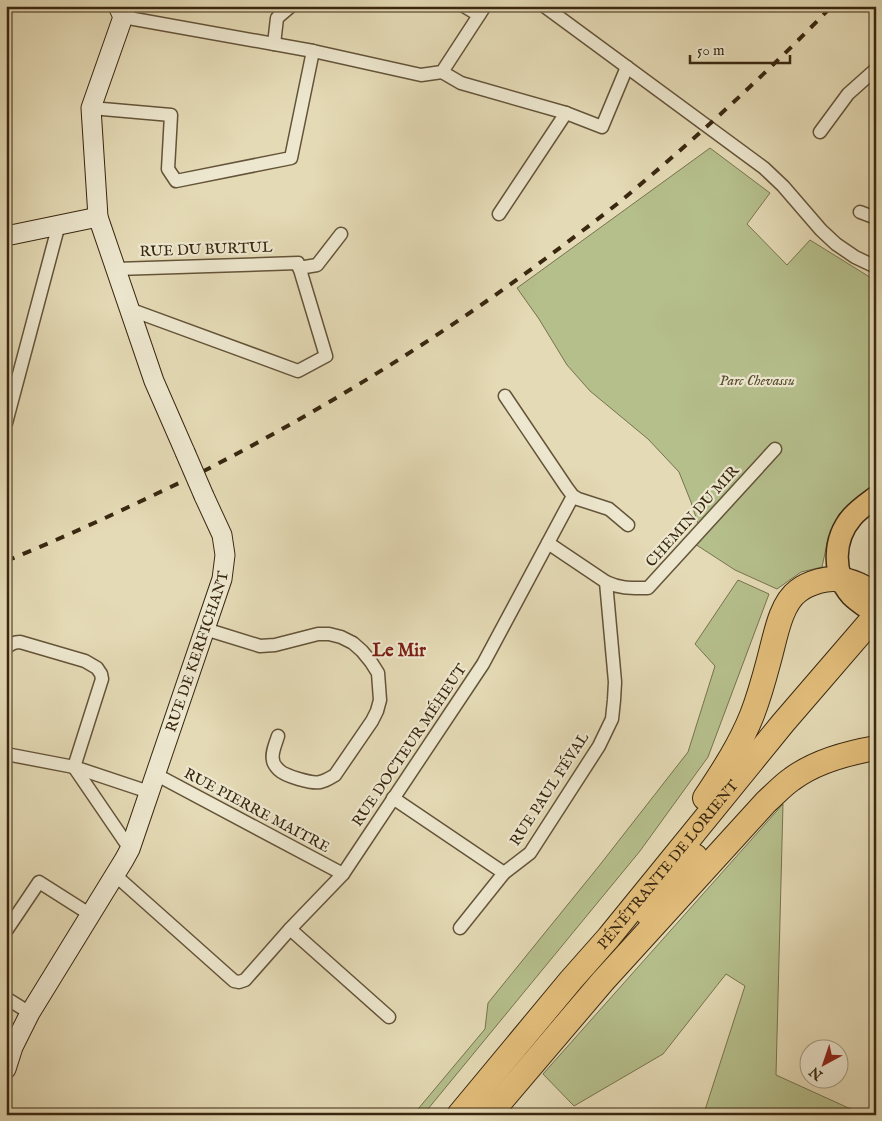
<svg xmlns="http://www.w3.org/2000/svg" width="882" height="1121" viewBox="0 0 882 1121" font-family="'IM FELL English',serif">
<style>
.green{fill:#b5bf8c;stroke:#77734e}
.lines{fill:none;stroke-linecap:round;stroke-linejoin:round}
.street-casing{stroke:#645439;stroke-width:15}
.secondary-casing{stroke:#392710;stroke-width:21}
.primary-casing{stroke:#392710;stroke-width:24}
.highway-casing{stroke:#392710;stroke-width:26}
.street{stroke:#ede7cf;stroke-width:12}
.secondary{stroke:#ede7cf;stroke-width:19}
.primary{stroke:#e2bd7a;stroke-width:21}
.highway{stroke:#e2bd7a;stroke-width:24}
.rail{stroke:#392710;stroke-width:4;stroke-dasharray:9 9;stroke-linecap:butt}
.secondary-bridge-casing{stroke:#392710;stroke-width:21;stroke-linecap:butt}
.secondary-bridge{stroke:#ede7cf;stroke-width:19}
.labels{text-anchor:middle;stroke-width:4.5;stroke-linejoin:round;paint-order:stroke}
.street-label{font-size:15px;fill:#392710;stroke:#ede7cf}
.park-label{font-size:15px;font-style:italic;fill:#584d2f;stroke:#ede7cf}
.quarter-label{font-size:18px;font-weight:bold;fill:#7a1f14;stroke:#ede7cf}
</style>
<rect width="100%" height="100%" fill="#e4dab5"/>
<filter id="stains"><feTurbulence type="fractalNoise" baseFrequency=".004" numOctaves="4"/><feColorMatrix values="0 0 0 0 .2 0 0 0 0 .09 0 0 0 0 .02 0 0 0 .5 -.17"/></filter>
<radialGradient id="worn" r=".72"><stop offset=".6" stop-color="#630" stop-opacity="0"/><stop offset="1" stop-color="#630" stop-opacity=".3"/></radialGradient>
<!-- green -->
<g class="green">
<polygon points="710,148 770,193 747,224 787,265 810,240 876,281 876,483 860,495 839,514 828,539 822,567 801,572 777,589 735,570 695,544 698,524 691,502 679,472 648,439 590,391 567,365 539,319 517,288"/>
<polygon points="738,580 769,594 708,757 640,851 423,1115 413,1115 485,1029 488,1003 599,866 688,752 715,666 695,644"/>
<polygon points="783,804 776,1075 864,1115 713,1115 705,1110 745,986 726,974 663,1054 574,1106 543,1074"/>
</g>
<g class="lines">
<defs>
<g id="street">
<polyline points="132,6 123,17 313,51 421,75 442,72 485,6"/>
<polyline points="464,6 479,15"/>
<polyline points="544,6 764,168 783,186 821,230 836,244 855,257 876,267"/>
<polyline points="274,44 277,18 291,6"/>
<polyline points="442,72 461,83 566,113 602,127 627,67"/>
<polyline points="91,108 171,115 168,169 176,181 291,158 313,51"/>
<polyline points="820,132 848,94 876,69"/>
<polyline points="860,212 876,218"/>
<polyline points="499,214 566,113"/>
<polyline points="299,268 317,265 341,234"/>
<polyline points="116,269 298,263 326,356 298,371 129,309"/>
<polyline points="505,396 567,488 573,496 578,499 609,509 628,525"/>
<polyline points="6,423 59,224"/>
<path d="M548,543L606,582C621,589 632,588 648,588L775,449"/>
<path d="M205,629L260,646L275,645L318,634H329L341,637L353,643L362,651L371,662L378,673L380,700L377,711L372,721L335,775C330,778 326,781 320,782C312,784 285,776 279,770C276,767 273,764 273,760C271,753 276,743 278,736"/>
<path d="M6,648C10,644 14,642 20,642L85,661L97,668L101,674L102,679L74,767"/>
<polyline points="6,754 74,767 149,792"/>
<polyline points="74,767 130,849"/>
<polyline points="155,774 343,874"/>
<polyline points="393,798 504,873"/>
<polyline points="115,875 234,981 239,982 245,980 290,929 343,874 483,664 573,496"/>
<polyline points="460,928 504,873 530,853 599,746 612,719 614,700 615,682 606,582"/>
<polyline points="290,929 389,1017"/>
<polyline points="6,931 39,882 91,915"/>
<polyline points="6,998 30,1013"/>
</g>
<g id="secondary">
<polyline points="118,6 123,17 91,108 98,217 154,381 185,452"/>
<polyline points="6,236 98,217"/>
<path id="s1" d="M6,1069L13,1047L30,1013L124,860L130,849L222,579L225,555L222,535L204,496"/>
</g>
<path id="primary" d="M876,497C868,503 859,509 852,517C833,539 832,573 851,595C858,602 868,608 876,614"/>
<g id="highway">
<path d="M705,798C723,771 740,745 752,715C759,697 764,679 769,660C775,639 780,604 798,591C804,586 812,583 819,581C839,575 859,583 876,595"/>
<polyline points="648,914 695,856"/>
<path id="s2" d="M459,1115L571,980L609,937L783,723L876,615"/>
<path d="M489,1115L603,981L766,802C775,794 783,785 792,779C816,761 847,753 876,748"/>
</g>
</defs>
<!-- street casing -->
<use href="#street" class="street-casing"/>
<!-- secondary casing -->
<use href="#secondary" class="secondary-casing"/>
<!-- primary casing -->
<use href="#primary" class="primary-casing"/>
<!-- highway casing -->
<use href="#highway" class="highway-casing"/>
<!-- street -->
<use href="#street" class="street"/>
<!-- secondary -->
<use href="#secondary" class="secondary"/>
<!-- primary -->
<use href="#primary" class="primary"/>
<!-- highway -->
<use href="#highway" class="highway"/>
<!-- rail -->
<path class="rail" d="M6,561C58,540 108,517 158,493C179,483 201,473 221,462C334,403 443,335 545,259C569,241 593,223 617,204C692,142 764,76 832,6"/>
<defs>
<polyline id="secondary-bridge" points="185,452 204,496"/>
</defs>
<!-- secondary-bridge casing -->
<use href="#secondary-bridge" class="secondary-bridge-casing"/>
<!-- secondary-bridge -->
<use href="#secondary-bridge" class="secondary-bridge"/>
</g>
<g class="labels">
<!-- street labels -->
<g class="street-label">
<text transform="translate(206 249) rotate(-2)" y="5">RUE DU BURTUL</text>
<text transform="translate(692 516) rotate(-48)" y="5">CHEMIN DU MIR</text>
<text dy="5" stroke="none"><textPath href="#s1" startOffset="462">RUE DE KERFICHANT</textPath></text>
<text transform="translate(409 745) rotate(-56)" y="5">RUE DOCTEUR MÉHEUT</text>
<text transform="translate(549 789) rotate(-57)" y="5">RUE PAUL FÉVAL</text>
<text transform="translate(257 810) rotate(28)" y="5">RUE PIERRE MAITRE</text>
<text dy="5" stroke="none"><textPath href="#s2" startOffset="326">PÉNÉTRANTE DE LORIENT</textPath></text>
</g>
<!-- park labels -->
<g class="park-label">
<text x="757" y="385">Parc Chevassu</text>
</g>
<!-- quarter labels -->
<g class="quarter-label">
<text x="399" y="656">Le Mir</text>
</g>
</g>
<!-- margin -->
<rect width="882" height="1121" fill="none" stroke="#e4dab5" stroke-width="25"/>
<rect x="8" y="8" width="867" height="1106" fill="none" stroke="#392710" stroke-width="2.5"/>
<rect x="12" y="12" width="857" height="1096" fill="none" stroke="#392710"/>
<!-- north arrow -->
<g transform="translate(824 1064) rotate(220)"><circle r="24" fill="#ede7cf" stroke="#a59a83"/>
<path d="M0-4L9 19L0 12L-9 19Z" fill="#8f2418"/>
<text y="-8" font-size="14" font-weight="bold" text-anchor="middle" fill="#392710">N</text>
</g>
<!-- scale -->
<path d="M690 55v8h100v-8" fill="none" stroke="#392710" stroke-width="2.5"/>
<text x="697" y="55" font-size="15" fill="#392710" stroke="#ede7cf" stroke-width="4" paint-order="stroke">50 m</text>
<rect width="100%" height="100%" filter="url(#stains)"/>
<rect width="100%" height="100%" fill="url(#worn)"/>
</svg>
